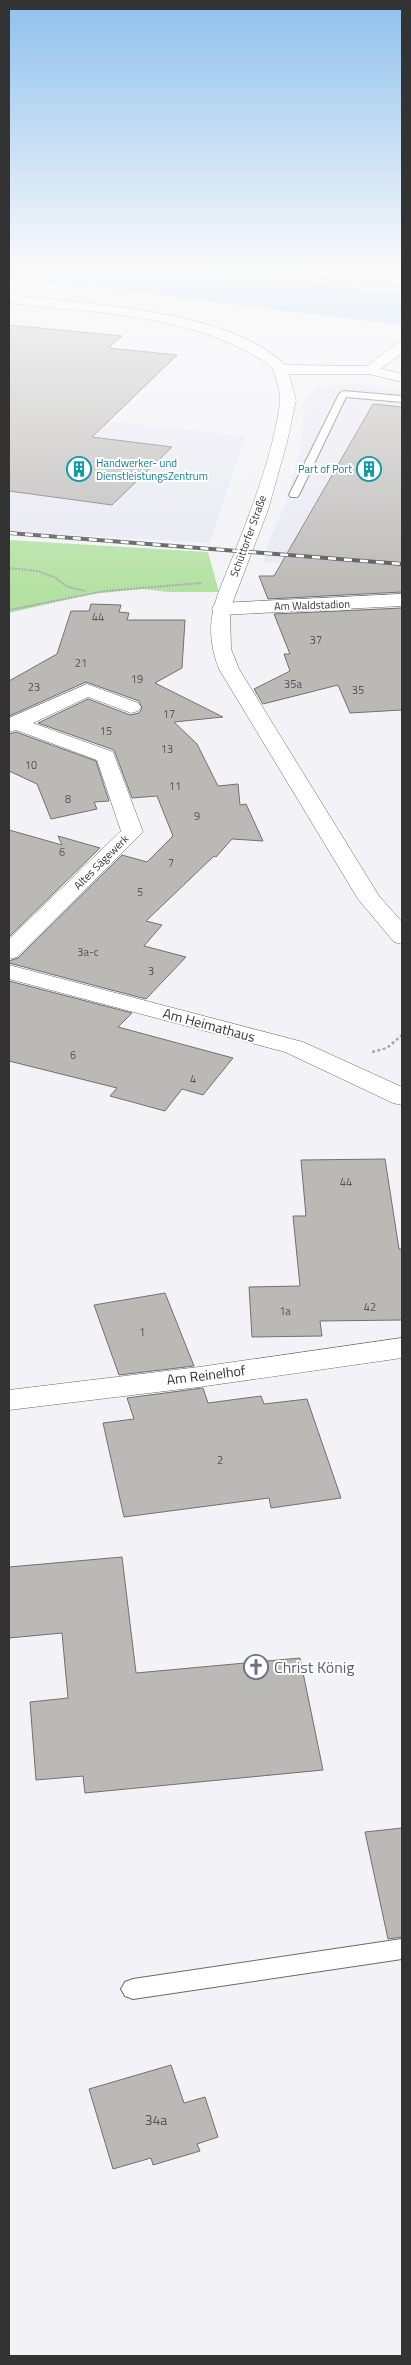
<svg xmlns="http://www.w3.org/2000/svg" width="411" height="2365" viewBox="0 0 411 2365" font-family="'Titillium Web',sans-serif">
<style>
.built{fill:#e8e8f3}
.green{fill:#b2e1a0}
.water{fill:#a8d3f4}
.building{fill:#bbb9b6;stroke:#73716e}
.lines{fill:none;stroke-linecap:round;stroke-linejoin:round}
.lane-casing{stroke:#6a6a6d;stroke-width:2}
.street-casing{stroke:#6a6a6d;stroke-width:1}
.secondary-casing{stroke:#6a6a6d;stroke-width:1}
.path-far1{stroke:#a9a9ac;stroke-width:2;stroke-dasharray:2 1;stroke-linecap:butt}
.path{stroke:#a9a9ac;stroke-width:2.5;stroke-dasharray:3 2.5;stroke-linecap:butt}
.lane{fill:#fff;fill-rule:evenodd}
.street{fill:#fff;fill-rule:evenodd}
.secondary{fill:#fff;fill-rule:evenodd}
.rail-casing{stroke:#535355;stroke-width:4}
.rail{stroke:#fff;stroke-width:2.5;stroke-dasharray:8;stroke-linecap:butt}
.labels{text-anchor:middle;stroke-width:4;stroke-linejoin:round;paint-order:stroke}
.far-culture-label{font-size:11px;fill:#0d838f;stroke:#fff;text-anchor:start}
.far-street-label{font-size:11px;fill:#333334;stroke:#fff}
.number-label{font-size:11px;fill:#555454}
.street-label{font-size:14px;fill:#333334;stroke:#fff}
.near-number-label{font-size:14px;fill:#555454}
.near-worship-label{font-size:16px;fill:#5b616d;stroke:#fff;text-anchor:start}
</style>
<rect width="100%" height="100%" fill="#f3f3f7"/>
<!-- built -->
<g class="built">
<polygon points="360,384 402,389 402,571 263,562 268,543 286,502 300,450 306,399 317,387"/>
<polygon points="9,396 54,416 245,436 210,543 9,531"/>
</g>
<!-- green -->
<g class="green">
<polygon points="276,267 402,267 402,277 306,272"/>
<polygon points="9,540 208,552 219,592 168,592 143,589 91,594 9,613"/>
</g>
<!-- water -->
<polygon class="water" points="9,267 175,267 402,293 402,325 9,277"/>
<!-- building -->
<g class="building">
<polygon points="9,325 122,336 108,348 177,355 92,437 172,447 112,505 9,491"/>
<polygon points="373,404 402,407 402,592 268,599 259,576 274,576"/>
<polygon points="91,604 121,605 119,612 129,613 127,620 185,620 182,668 155,683 223,717 174,722 197,744 218,786 238,784 240,805 246,804 263,841 232,839 216,857 214,856 146,921 162,925 144,946 186,957 146,999 9,963 9,961 18,958 122,855 147,862 173,836 157,796 132,798 114,750 38,723 88,699 130,715 139,713 142,708 139,701 86,682 9,716 9,681 57,654 71,611 89,611"/>
<polygon points="402,608 402,710 350,713 338,685 263,704 254,689 290,671 284,654 290,654 274,614"/>
<polygon points="16,732 96,761 109,801 94,802 97,809 51,819 37,784 9,771 9,734"/>
<polygon points="9,830 62,845 58,836 100,848 9,937"/>
<polygon points="9,981 132,1013 118,1027 233,1058 203,1095 182,1089 165,1111 110,1096 117,1088 9,1061"/>
<polygon points="385,1159 399,1249 402,1249 402,1320 320,1321 322,1336 252,1337 249,1287 300,1286 293,1216 306,1216 301,1160"/>
<polygon points="165,1293 194,1366 119,1375 94,1305"/>
<polygon points="203,1388 208,1403 261,1396 264,1404 307,1399 341,1498 271,1508 269,1498 124,1517 103,1423 134,1419 127,1398"/>
<polygon points="122,1557 136,1673 300,1658 323,1770 85,1793 83,1776 36,1780 30,1702 68,1698 62,1633 9,1638 9,1567"/>
<polygon points="402,1828 402,1937 388,1939 365,1832"/>
<polygon points="171,2065 184,2103 205,2097 218,2137 197,2144 200,2151 153,2165 151,2158 113,2169 89,2089"/>
</g>
<g class="lines">
<defs>
<g id="lane">
<polygon points="343,391 402,396 402,402 346,397 299,495 297,497 291,497 289,495 339,394"/>
<polygon points="402,1939 402,1959 133,1999 125,1996 121,1989 125,1982 133,1979"/>
</g>
<g id="street">
<polygon points="370,366 402,374 402,382 365,373 363,370"/>
<polygon points="402,594 402,606 221,615 214,613 212,609 214,605 221,603"/>
<polygon points="87,684 138,703 141,707 138,711 131,713 88,697 33,723 113,752 143,832 17,957 9,959 9,939 121,831 97,760 16,730 9,732 9,718"/>
<polygon points="9,965 303,1042 402,1087 402,1105 393,1103 285,1052 9,979"/>
<polygon points="402,1338 402,1358 199,1387 9,1410 9,1390 199,1367"/>
</g>
<path id="secondary" d="M9,295C86,304 228,309 285,365L367,366L397,343L402,342V353L375,373L370,374H289L296,400L287,442L268,510L230,609L231,649L239,669L379,896L402,922V944L394,942L358,899L219,669C201,622 217,597 234,554C252,508 274,451 280,402C281,394 277,380 274,372C272,364 262,360 255,356C182,313 91,313 9,303Z"/>
</defs>
<!-- lane casing -->
<use href="#lane" class="lane-casing"/>
<!-- street casing -->
<use href="#street" class="street-casing"/>
<!-- secondary casing -->
<use href="#secondary" class="secondary-casing"/>
<!-- path-far1 -->
<g class="path-far1">
<polyline points="215,267 402,288"/>
<polyline points="264,267 385,280"/>
<polyline points="384,280 402,279"/>
<polyline points="359,282 375,281"/>
<polyline points="9,568 37,571 54,577 68,587 86,591"/>
<polyline points="9,610 105,591 202,583"/>
</g>
<!-- path -->
<polyline class="path" points="372,1052 387,1048 402,1035"/>
<!-- lane -->
<use href="#lane" class="lane"/>
<!-- street -->
<use href="#street" class="street"/>
<!-- secondary -->
<use href="#secondary" class="secondary"/>
<defs>
<polyline id="rail" points="9,533 402,564"/>
</defs>
<!-- rail casing -->
<use href="#rail" class="rail-casing"/>
<!-- rail -->
<use href="#rail" class="rail"/>
</g>
<!-- sky -->
<linearGradient id="sky" x2="0" y2="1"><stop stop-color="#8ec0ed"/><stop offset="0.45" stop-color="#fafafb"/><stop offset="1" stop-color="#fafafb" stop-opacity="0"/></linearGradient>
<rect width="411" height="598" fill="url(#sky)"/>
<!-- icons -->
<defs>
<symbol id="building-ring" viewBox="-11 -11 22 22"><circle r="9.5" fill="#fff" stroke="#0f9aa8" stroke-width="1.5"/><path d="M-4-6H4V6H1V3H-1V6H-4ZM-2.5-4.3h1.7v1.8h-1.7ZM.8-4.3h1.7v1.8H.8ZM-2.5-1h1.7V.8h-1.7ZM.8-1h1.7V.8H.8Z" fill="#0f9aa8"/></symbol>
<symbol id="church-ring" viewBox="-11 -11 22 22"><circle r="9.5" fill="#fff" stroke="#6b7280" stroke-width="1.5"/><path d="M-1.2-6h2.4v3.5h3.3v2.4h-3.3V6h-2.4V-.1h-3.3v-2.4h3.3Z" fill="#6b7280"/></symbol>
</defs>
<g fill-rule="evenodd">
<use href="#building-ring" x="65" y="455" width="28" height="28"/>
<use href="#building-ring" x="355" y="455" width="28" height="28"/>
<use href="#church-ring" x="242" y="1653" width="28" height="28"/>
</g>
<g class="labels">
<!-- far-culture labels -->
<g class="far-culture-label">
<text x="96" y="467">Handwerker- und<tspan x="96" dy="13">DienstleistungsZentrum</tspan></text>
<text x="352" y="473" text-anchor="end">Part of Port</text>
</g>
<!-- far-street labels -->
<g class="far-street-label">
<text transform="translate(248 536) rotate(-70)" y="4">Schüttorfer Straße</text>
<text transform="translate(312 605) rotate(-2)" y="4">Am Waldstadion</text>
<text transform="translate(101 862) rotate(-45)" y="4">Altes Sägewerk</text>
</g>
<!-- number labels -->
<g class="number-label">
<text x="98" y="621">44</text>
<text x="316" y="644">37</text>
<text x="81" y="667">21</text>
<text x="137" y="683">19</text>
<text x="293" y="688">35a</text>
<text x="34" y="691">23</text>
<text x="358" y="694">35</text>
<text x="169" y="718">17</text>
<text x="106" y="735">15</text>
<text x="167" y="753">13</text>
<text x="31" y="769">10</text>
<text x="175" y="790">11</text>
<text x="68" y="803">8</text>
<text x="197" y="820">9</text>
<text x="62" y="856">6</text>
<text x="171" y="867">7</text>
<text x="140" y="896">5</text>
<text x="88" y="956">3a-c</text>
<text x="151" y="975">3</text>
<text x="73" y="1059">6</text>
<text x="193" y="1083">4</text>
<text x="346" y="1186">44</text>
<text x="370" y="1311">42</text>
<text x="285" y="1315">1a</text>
<text x="142" y="1336">1</text>
<text x="220" y="1464">2</text>
</g>
<!-- street labels -->
<g class="street-label">
<text transform="translate(209 1025) rotate(15)" y="5">Am Heimathaus</text>
<text transform="translate(206 1375) rotate(-7)" y="5">Am Reinelhof</text>
</g>
<!-- near-number labels -->
<g class="near-number-label">
<text x="156" y="2125">34a</text>
</g>
<!-- near-worship labels -->
<g class="near-worship-label">
<text x="274" y="1673">Christ König</text>
</g>
</g>
<!-- border -->
<rect width="411" height="2365" fill="none" stroke="#333334" stroke-width="20"/>
</svg>
